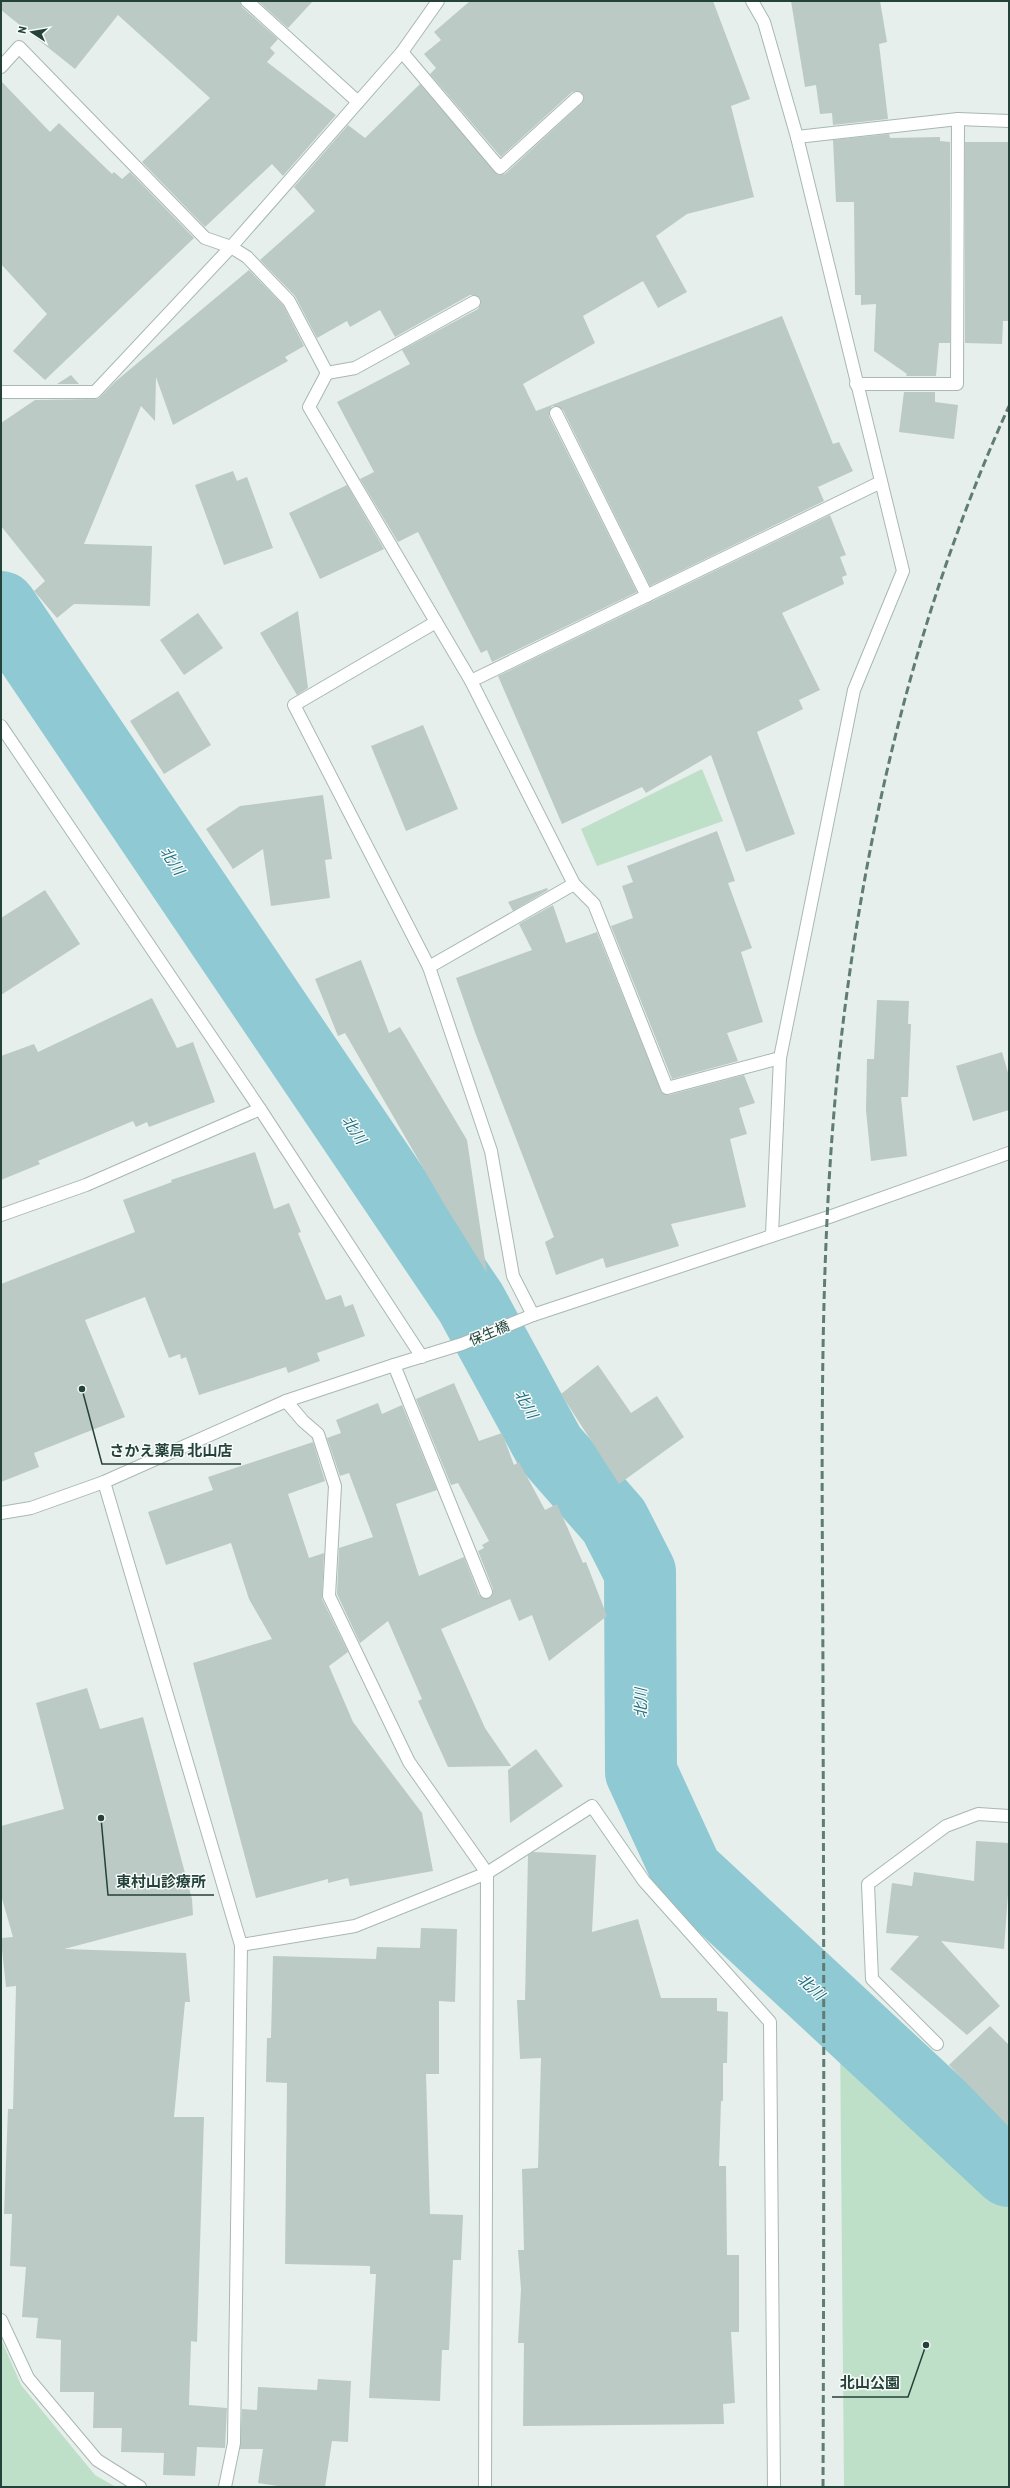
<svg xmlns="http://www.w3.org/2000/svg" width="1010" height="2488" viewBox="0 0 1010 2488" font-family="Barlow,'Noto Sans JP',sans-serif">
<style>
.green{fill:#bfe0c8}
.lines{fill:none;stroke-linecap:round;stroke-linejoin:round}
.river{stroke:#8ec9d4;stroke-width:72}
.building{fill:#bbcac4}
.service-casing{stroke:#a8b8b2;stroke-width:14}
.minor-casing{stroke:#a8b8b2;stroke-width:14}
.service{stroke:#fff;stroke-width:12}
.minor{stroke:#fff;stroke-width:12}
.rail{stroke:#5f7d75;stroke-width:3;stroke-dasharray:8 4;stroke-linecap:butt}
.labels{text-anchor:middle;stroke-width:3;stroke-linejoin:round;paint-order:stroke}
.street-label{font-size:14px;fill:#24423a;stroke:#f7fbf9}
.water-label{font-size:15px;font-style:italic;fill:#1c6f80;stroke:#f7fbf9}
.leader{fill:none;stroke:#24423a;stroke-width:1.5}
.callout-dot{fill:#24423a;stroke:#f7fbf9;stroke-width:1.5}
.callout-label{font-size:15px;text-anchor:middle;font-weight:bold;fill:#24423a;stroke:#f7fbf9;stroke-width:3;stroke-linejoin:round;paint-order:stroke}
</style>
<rect width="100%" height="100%" fill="#e6efeb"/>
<!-- green -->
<g class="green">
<polygon points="702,769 723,821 597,866 581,829"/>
<polygon points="840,2035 1009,2203 1009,2487 844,2487"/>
<polygon points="1,2339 21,2385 95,2475 116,2487 1,2487"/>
</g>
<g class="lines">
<!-- river -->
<polyline class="river" points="1,607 471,1303 550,1448 614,1521 640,1572 641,1772 687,1872 1009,2171"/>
</g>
<!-- building -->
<g class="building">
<polygon points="1,1 240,1 242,7 278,39 270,48 275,53 267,62 336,115 283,176 272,164 205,227 142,162 210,98 118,15 75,69 1,10"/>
<polygon points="258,1 313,1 288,28"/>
<polygon points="470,1 713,1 750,99 731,106 754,197 687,214 656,236 687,292 658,308 643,281 583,316 595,343 523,384 536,411 782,316 833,444 839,442 853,471 818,487 824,501 650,586 563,410 557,406 552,406 549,412 549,416 637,592 492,662 487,650 481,653 418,532 398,542 360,479 374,472 337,402 410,364 402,350 478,309 481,303 480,298 475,295 470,295 395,337 380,310 350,327 347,321 317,338 295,296 260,260 315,211 294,187 348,125 365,138 420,84 498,175 505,174 582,103 584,97 582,93 576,91 572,92 501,157 430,74 436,68 424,54 441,40 434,32"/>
<polygon points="791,1 880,1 887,42 879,44 888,119 833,125 832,113 820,114 816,85 805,87"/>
<polygon points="1,81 50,132 59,123 112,174 114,172 122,179 130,172 194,238 45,380 13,351 47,314 1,264"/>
<polygon points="889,134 890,138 940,137 940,141 950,142 950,343 939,343 936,376 906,376 907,374 874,351 876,304 861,305 861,295 855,295 854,202 836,202 833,140"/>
<polygon points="965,142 1009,142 1009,321 1003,321 1002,344 965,343"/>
<polygon points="249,270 283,305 304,346 285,357 288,361 173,425 156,377 155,421 141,406 84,544 152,546 150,606 74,604 57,618 34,591 45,581 1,526 1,423 35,400 98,399 116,381"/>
<polygon points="71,375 79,384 57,384"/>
<polygon points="904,392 935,392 935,402 958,405 954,439 899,432"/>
<polygon points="233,471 237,481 247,477 273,548 224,565 195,485"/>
<polygon points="347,485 384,549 320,579 289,513"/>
<polygon points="830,515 846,555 840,557 847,575 842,577 844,584 782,613 820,690 799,700 803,709 757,732 795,834 746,852 711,755 646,793 642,787 562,824 498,676"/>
<polygon points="298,611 308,688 297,695 260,633"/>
<polygon points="198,613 223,648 184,675 160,640"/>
<polygon points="178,691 211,745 164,774 130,721"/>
<polygon points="423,725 458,809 406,831 371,746"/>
<polygon points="323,795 332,859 325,860 330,898 271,906 263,849 233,869 206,829 240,806"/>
<polygon points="717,831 735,881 728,883 752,948 741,952 763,1022 727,1033 738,1061 672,1079 611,926 633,918 622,886 633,882 627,866"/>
<polygon points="547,888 548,890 513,911 508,902"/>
<polygon points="45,890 80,944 1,995 1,918"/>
<polygon points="553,905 566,943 597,932 662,1093 669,1095 744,1075 755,1103 739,1108 747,1134 730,1139 746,1207 671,1224 679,1246 606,1268 603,1258 556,1275 545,1242 554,1237 476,1035 456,978 532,950 519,924"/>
<polygon points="361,960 389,1033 400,1027 467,1140 487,1273 444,1204 345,1033 338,1036 315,979"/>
<polygon points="152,998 177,1048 193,1042 215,1102 149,1127 147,1122 136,1127 133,1121 38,1161 40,1164 1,1180 1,1056 34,1044 38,1052"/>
<polygon points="877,1000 909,1001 908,1024 911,1024 908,1097 901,1097 907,1156 871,1161 866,1110 867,1059 874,1059"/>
<polygon points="1002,1052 1009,1076 1009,1110 973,1121 956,1066"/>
<polygon points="255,1152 274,1209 289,1203 301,1232 298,1233 326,1300 341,1295 345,1307 353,1304 365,1336 317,1353 320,1361 288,1373 286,1367 199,1395 186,1357 181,1359 180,1354 169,1358 145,1297 85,1320 125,1417 34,1453 39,1467 1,1482 1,1284 135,1232 123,1200 172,1182 171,1180"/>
<polygon points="598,1365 631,1413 657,1396 684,1437 619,1484 561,1394"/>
<polygon points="454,1383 479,1441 502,1433 514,1465 519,1462 545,1510 557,1504 583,1563 586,1562 607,1616 549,1661 532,1615 519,1621 510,1599 441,1629 485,1728 511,1766 448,1767 418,1701 422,1699 388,1621 360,1643 337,1594 339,1548 373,1537 349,1473 340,1476 327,1438 341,1433 336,1420 378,1403 382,1414 402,1405 437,1490 396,1504 419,1576 464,1557 479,1595 485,1599 492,1596 493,1589 478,1551 484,1548 482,1545 489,1541 458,1483 451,1485 416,1399"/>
<polygon points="313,1442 325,1481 288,1494 309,1558 324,1553 322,1599 348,1652 329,1666 353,1722 422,1813 433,1871 350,1886 348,1878 328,1883 328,1879 256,1898 193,1663 272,1639 249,1599 231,1543 166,1565 148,1512 213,1490 208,1477"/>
<polygon points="87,1688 100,1729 143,1717 192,1899 193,1915 64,1949 186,1953 190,2002 185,2002 174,2117 204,2117 197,2342 191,2341 189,2405 227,2408 225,2448 197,2447 195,2476 163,2475 164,2453 121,2452 122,2428 93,2428 94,2392 60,2392 61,2340 36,2338 38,2318 22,2317 26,2267 10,2266 12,2214 4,2214 8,2109 13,2109 16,1986 6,1987 1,1940 1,1938 13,1937 1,1895 1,1826 64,1809 36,1703"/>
<polygon points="536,1749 563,1786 510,1823 508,1770"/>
<polygon points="976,1841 1009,1843 1009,1880 1004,1949 941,1941 1000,2006 967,2035 890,1969 919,1936 886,1933 892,1883 912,1886 914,1872 974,1881"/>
<polygon points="533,1852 596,1855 592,1932 638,1919 661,1998 717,1998 717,2011 728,2012 727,2063 723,2063 723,2101 721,2101 719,2166 726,2166 727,2255 739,2255 739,2332 731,2332 735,2403 723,2404 724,2424 523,2426 524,2343 518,2343 521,2289 518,2250 524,2250 522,2169 538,2168 541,2058 520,2059 517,2000 525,2000 528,1855"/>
<polygon points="421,1928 457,1929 455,2002 439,2001 439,2074 426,2074 430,2214 463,2215 461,2260 453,2260 449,2350 442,2350 440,2401 369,2398 376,2274 370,2274 370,2266 285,2264 287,2083 266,2082 267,2038 271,2038 273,1956 376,1959 377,1947 420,1948"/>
<polygon points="990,2026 1009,2045 1009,2127 949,2065"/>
<polygon points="318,2379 351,2381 348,2442 332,2441 325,2487 284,2487 258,2483 263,2449 240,2449 242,2409 257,2410 258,2387 317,2390"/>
</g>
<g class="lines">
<defs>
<g id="service">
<polyline points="247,1 358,102"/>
<polyline points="402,52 500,168 577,98"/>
<polyline points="1,67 19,47 205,238 231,247 247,257 289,301 327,373 355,368 474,302"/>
<polyline points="556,413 647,596"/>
<polyline points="471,681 881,482"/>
<polyline points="429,967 574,884"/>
<polyline points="394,1365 486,1592"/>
</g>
<g id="minor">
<polyline points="752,1 764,22 797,137 903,571 854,690 780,1058 772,1234"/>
<polyline points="797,137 958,119 1009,121"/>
<polyline points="327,373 309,407 471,681 574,884 594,904 667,1088 780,1058"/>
<polyline points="856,384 957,384 958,119"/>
<polyline points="1,392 95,392 231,247 402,52 438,1"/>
<polyline points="436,622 294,705 429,967 491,1151 513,1276 533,1315"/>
<polyline points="1,726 260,1109 422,1357"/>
<polyline points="1,1215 86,1185 260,1109"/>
<polyline points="286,1401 303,1421 318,1434 335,1486 329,1596 409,1762 487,1873 485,2487"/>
<polyline points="104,1482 241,1945 234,2443 225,2487"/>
<polyline points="1,1513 31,1508 104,1482 286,1401 394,1365 462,1344 533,1315 829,1217 1009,1153"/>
<polyline points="241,1945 355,1926 487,1873 592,1806 644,1881 770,2022 774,2487"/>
<polyline points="937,2044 872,1979 868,1884 946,1826 978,1814 1009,1816"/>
<polyline points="1,2320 28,2378 97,2460 140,2487"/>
</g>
</defs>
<!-- service casing -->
<use href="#service" class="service-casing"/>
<!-- minor casing -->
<use href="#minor" class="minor-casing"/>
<!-- service -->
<use href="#service" class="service"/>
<!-- minor -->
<use href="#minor" class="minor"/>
<!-- rail -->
<path class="rail" d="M823,2487C824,2226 824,1965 823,1704C823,1466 815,1221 848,985C875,786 926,589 1009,406"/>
</g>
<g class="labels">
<!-- street labels -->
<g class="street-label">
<text transform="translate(489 1333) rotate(-23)" y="5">保生橋</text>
</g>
<!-- water labels -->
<g class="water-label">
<text transform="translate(172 861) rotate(56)" y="5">北川</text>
<text transform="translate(354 1130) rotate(56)" y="5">北川</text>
<text transform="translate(526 1404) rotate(61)" y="5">北川</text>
<text transform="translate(641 1703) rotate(-90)" y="5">北川</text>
<text transform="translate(811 1987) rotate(43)" y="5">北川</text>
</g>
</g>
<!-- callouts -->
<path class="leader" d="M82 1389L102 1464H241M101 1818L108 1895H214M926 2345L908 2397H832"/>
<g class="callout-dot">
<circle cx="82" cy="1389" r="4"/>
<circle cx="101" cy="1818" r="4"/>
<circle cx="926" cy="2345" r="4"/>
</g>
<g class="callout-label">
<text x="171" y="1456">さかえ薬局 北山店</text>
<text x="161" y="1887">東村山診療所</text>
<text x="870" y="2388">北山公園</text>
</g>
<!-- border -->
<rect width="1010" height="2488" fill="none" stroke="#24423a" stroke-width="4"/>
<!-- north arrow -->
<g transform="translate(32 32) rotate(282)" stroke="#f7fbf9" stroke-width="3" paint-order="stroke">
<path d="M0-3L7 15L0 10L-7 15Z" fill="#24423a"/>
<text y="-6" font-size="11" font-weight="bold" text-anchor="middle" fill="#24423a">N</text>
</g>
</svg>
